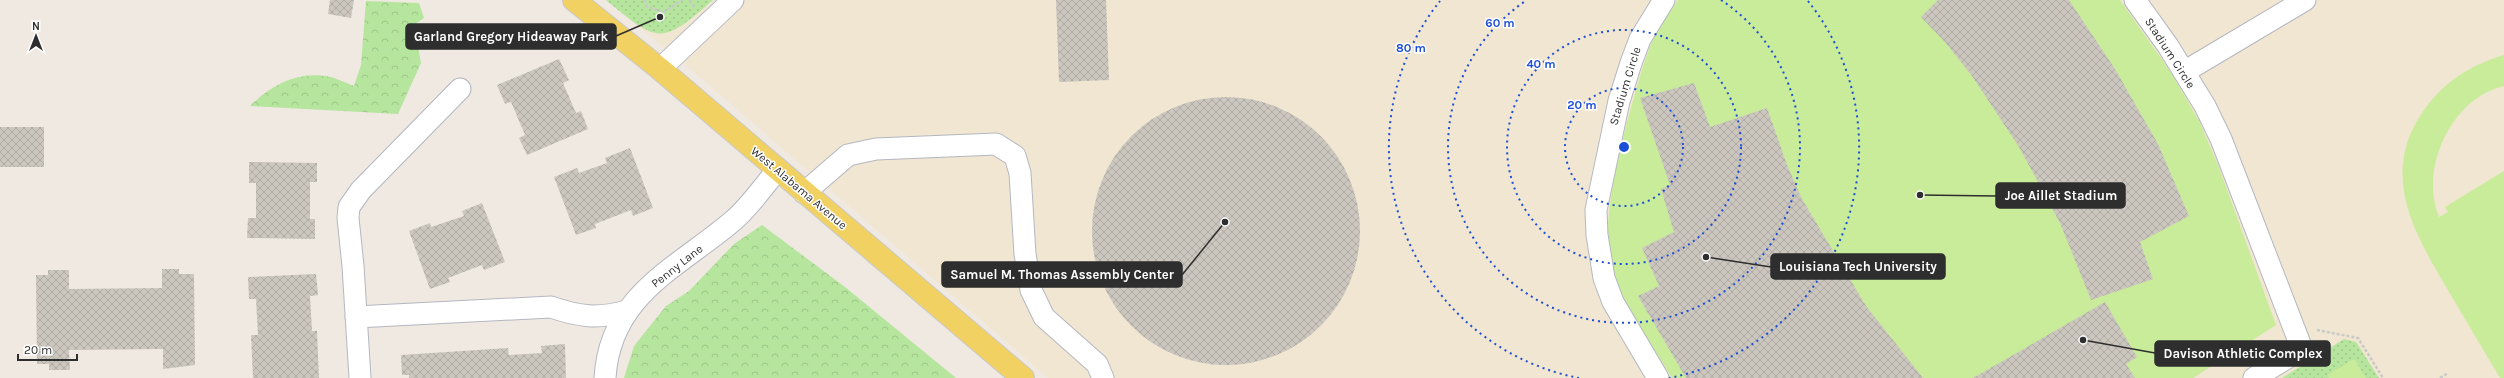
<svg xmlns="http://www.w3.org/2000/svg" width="2504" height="378" viewBox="0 0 2504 378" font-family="Karla,sans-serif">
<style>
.education{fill:#f0e6d1}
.forest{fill:url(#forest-crowns)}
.park{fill:url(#park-dots)}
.pitch{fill:#c9ec9a}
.building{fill:url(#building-cross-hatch)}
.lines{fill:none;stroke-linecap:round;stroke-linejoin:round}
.minor-casing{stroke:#b4b7c1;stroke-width:23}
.major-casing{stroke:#c9c9c9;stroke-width:24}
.path{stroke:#c9c9c9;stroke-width:2.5;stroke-dasharray:3 2;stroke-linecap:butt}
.minor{stroke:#fff;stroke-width:21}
.major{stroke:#f2d163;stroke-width:22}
.ring{fill:none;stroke:#1d4ed8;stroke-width:2;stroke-dasharray:2 4}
.labels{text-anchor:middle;stroke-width:3;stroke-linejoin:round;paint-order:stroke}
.street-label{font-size:12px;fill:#2e2e2e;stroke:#fff}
.centre{fill:#1d4ed8;stroke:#fff;stroke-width:2}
.ring-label{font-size:12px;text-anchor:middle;font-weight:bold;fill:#1d4ed8;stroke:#fff;stroke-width:3;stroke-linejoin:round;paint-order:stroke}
.leader{fill:none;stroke:#2e2e2e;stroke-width:1.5}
.callout-dot{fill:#2e2e2e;stroke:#fff;stroke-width:1.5}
.callout{fill:#2e2e2e;stroke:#2e2e2e;stroke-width:1.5}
.callout-label{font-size:13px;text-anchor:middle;font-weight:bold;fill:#fff}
</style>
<defs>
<pattern id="forest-crowns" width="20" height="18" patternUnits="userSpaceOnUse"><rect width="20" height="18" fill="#b6e59e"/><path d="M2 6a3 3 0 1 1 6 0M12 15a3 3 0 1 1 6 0" fill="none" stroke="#9dc588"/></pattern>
<pattern id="park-dots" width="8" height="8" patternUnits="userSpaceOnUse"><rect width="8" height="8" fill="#b6e59e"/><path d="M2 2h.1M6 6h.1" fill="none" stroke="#9dc588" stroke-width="1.8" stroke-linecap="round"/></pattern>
<pattern id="building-cross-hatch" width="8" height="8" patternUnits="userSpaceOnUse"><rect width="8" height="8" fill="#cbc7bf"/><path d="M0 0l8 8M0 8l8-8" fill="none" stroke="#afaba4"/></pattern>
</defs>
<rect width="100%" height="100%" fill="#efe9e1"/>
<!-- education -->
<polygon class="education" points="606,0 2504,0 2504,378 1048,378 701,78"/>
<!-- forest -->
<g class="forest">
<path d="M366,1L419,3L424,18L414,25L421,63L398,114L250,106C272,84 299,70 331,77C338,79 346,83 354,86L361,65Z"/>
<polygon points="762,225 845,287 956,378 624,378 634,346 666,306 689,291 734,244"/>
</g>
<!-- park -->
<g class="park">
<path d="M606,0H713C661,46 658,43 606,0Z"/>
<polygon points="2344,339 2356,342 2379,378 2282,378"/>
</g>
<!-- pitch -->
<g class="pitch">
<path d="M1678,0H2120L2172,74L2199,121L2218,165L2276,325L2193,378H1672C1654,348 1629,313 1615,281C1595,232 1622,140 1636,90C1642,71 1647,51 1656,33C1661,21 1670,10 1678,0Z"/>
<path d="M2504,55V86C2451,98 2419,169 2439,217L2448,212L2445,207L2504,171V378H2500C2483,349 2466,321 2449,292C2415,234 2378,175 2424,110C2444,82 2470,65 2504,55Z"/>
<polygon points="2354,359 2366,378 2329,378 2327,375"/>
</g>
<!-- building -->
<g class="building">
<polygon points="330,0 354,0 351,18 328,14"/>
<polygon points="1056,0 1106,0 1109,80 1059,82"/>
<polygon points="1938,0 2069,0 2115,69 2158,144 2189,216 2140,242 2153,279 2091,300 2060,223 2019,147 1972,76 1945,42 1921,17"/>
<polygon points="559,59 569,80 563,83 576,113 581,111 588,129 527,155 519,138 525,135 511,102 505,104 497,85"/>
<polygon points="1694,83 1710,127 1767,108 1787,165 1802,199 1866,306 1923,378 1686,378 1638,296 1659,286 1642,248 1674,232 1661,189 1670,185 1640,98"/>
<circle cx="1226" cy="231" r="134"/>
<rect x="0" y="127" width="44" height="40"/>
<polygon points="630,148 653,208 633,216 631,210 595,224 596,228 576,235 554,177 577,168 579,173 607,163 605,158"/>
<polygon points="249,162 317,163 317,182 310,182 310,219 315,219 315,239 247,238 248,218 256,218 256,183 249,183"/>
<polygon points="482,203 505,262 484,270 482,265 448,278 450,282 430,289 409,231 430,223 431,227 464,216 462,211"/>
<polygon points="162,269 179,269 179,274 194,274 195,365 163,369 163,349 69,350 70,370 49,370 49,364 37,364 36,275 48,275 48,270 69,270 69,289 162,288"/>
<polygon points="316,274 318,295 310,296 312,331 317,331 319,378 253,378 251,335 258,335 256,299 249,299 248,277"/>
<polygon points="2105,302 2137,357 2126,364 2135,378 1973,378"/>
<polygon points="565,344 566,378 409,378 409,375 402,375 401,355 508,348 509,355 542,353 541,346"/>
</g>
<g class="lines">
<defs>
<g id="minor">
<polyline points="2135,0 2168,46 2205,106 2221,139 2302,349 2254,378"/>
<polyline points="660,69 733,0"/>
<polyline points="2184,72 2305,0"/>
<polyline points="804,193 848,155 876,149 996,144 1015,156 1020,173 1025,254 1031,290 1044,317 1097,364 1103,378"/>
<path d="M356,317L551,307C580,317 597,319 627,311"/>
<polyline points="360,378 353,266 348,218 349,207 361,190 460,89"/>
<path d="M605,378C610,294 678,268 734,220C750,206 764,186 777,170"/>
<polyline points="1658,378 1613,302 1604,278 1597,235 1596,210 1619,101 1631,63 1640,39 1664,0"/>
</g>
<polyline id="major" points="574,0 660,69 1023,378"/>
</defs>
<!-- minor casing -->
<use href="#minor" class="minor-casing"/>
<!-- major casing -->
<use href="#major" class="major-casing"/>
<!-- path -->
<g class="path">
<polyline points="644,0 647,7 664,12 682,0"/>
<polyline points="690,0 695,9"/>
<polyline points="2317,330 2358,338 2383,378"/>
<polyline points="2440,378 2448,373"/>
</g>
<!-- minor -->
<use href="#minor" class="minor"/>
<!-- major -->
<use href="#major" class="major"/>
</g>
<!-- distance rings -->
<g class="ring">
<circle cx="1624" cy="147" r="59"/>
<circle cx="1624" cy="147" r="117"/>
<path d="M1721 0A176 176 0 1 1 1527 0"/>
<path d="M1579 378A235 235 0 0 1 1440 1M1808 1A235 235 0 0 1 1669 378"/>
</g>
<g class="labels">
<!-- street labels -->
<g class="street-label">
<text transform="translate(2170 53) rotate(57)" y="4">Stadium Circle</text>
<text transform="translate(1625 86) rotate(-73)" y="4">Stadium Circle</text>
<text transform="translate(799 188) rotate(40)" y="4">West Alabama Avenue</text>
<text transform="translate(677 266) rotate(-38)" y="4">Penny Lane</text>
</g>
</g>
<circle cx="1624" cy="147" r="6" class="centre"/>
<g class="ring-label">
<text x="1500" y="27">60 m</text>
<text x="1411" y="52">80 m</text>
<text x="1541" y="68">40 m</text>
<text x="1582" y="109">20 m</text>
</g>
<!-- callouts -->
<path class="leader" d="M660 17L616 36M1920 195L1996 196M1706 257L1771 267M1225 222L1182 275M2083 340L2155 353"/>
<g class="callout-dot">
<circle cx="660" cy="17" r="4"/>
<circle cx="1920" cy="195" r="4"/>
<circle cx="1706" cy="257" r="4"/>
<circle cx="1225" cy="222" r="4"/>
<circle cx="2083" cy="340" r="4"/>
</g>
<g class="callout">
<rect x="406" y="24" width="210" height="25" rx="4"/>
<rect x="1996" y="183" width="129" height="25" rx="4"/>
<rect x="1771" y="254" width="174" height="25" rx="4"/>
<rect x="942" y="262" width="240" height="25" rx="4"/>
<rect x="2155" y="341" width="175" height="25" rx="4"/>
</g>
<g class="callout-label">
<text x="511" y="41">Garland Gregory Hideaway Park</text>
<text x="2061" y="200">Joe Aillet Stadium</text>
<text x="1858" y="271">Louisiana Tech University</text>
<text x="1062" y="279">Samuel M. Thomas Assembly Center</text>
<text x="2243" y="358">Davison Athletic Complex</text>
</g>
<!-- north arrow -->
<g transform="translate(36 36)" stroke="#ffffff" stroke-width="3" paint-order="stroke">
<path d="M0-3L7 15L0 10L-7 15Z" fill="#2e2e2e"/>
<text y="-6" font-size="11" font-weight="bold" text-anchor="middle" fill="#2e2e2e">N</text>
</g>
<!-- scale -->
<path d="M18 354v6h59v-6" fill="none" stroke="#2e2e2e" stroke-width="2"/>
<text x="24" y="354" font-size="12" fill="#2e2e2e" stroke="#ffffff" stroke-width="3" paint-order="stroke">20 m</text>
</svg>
